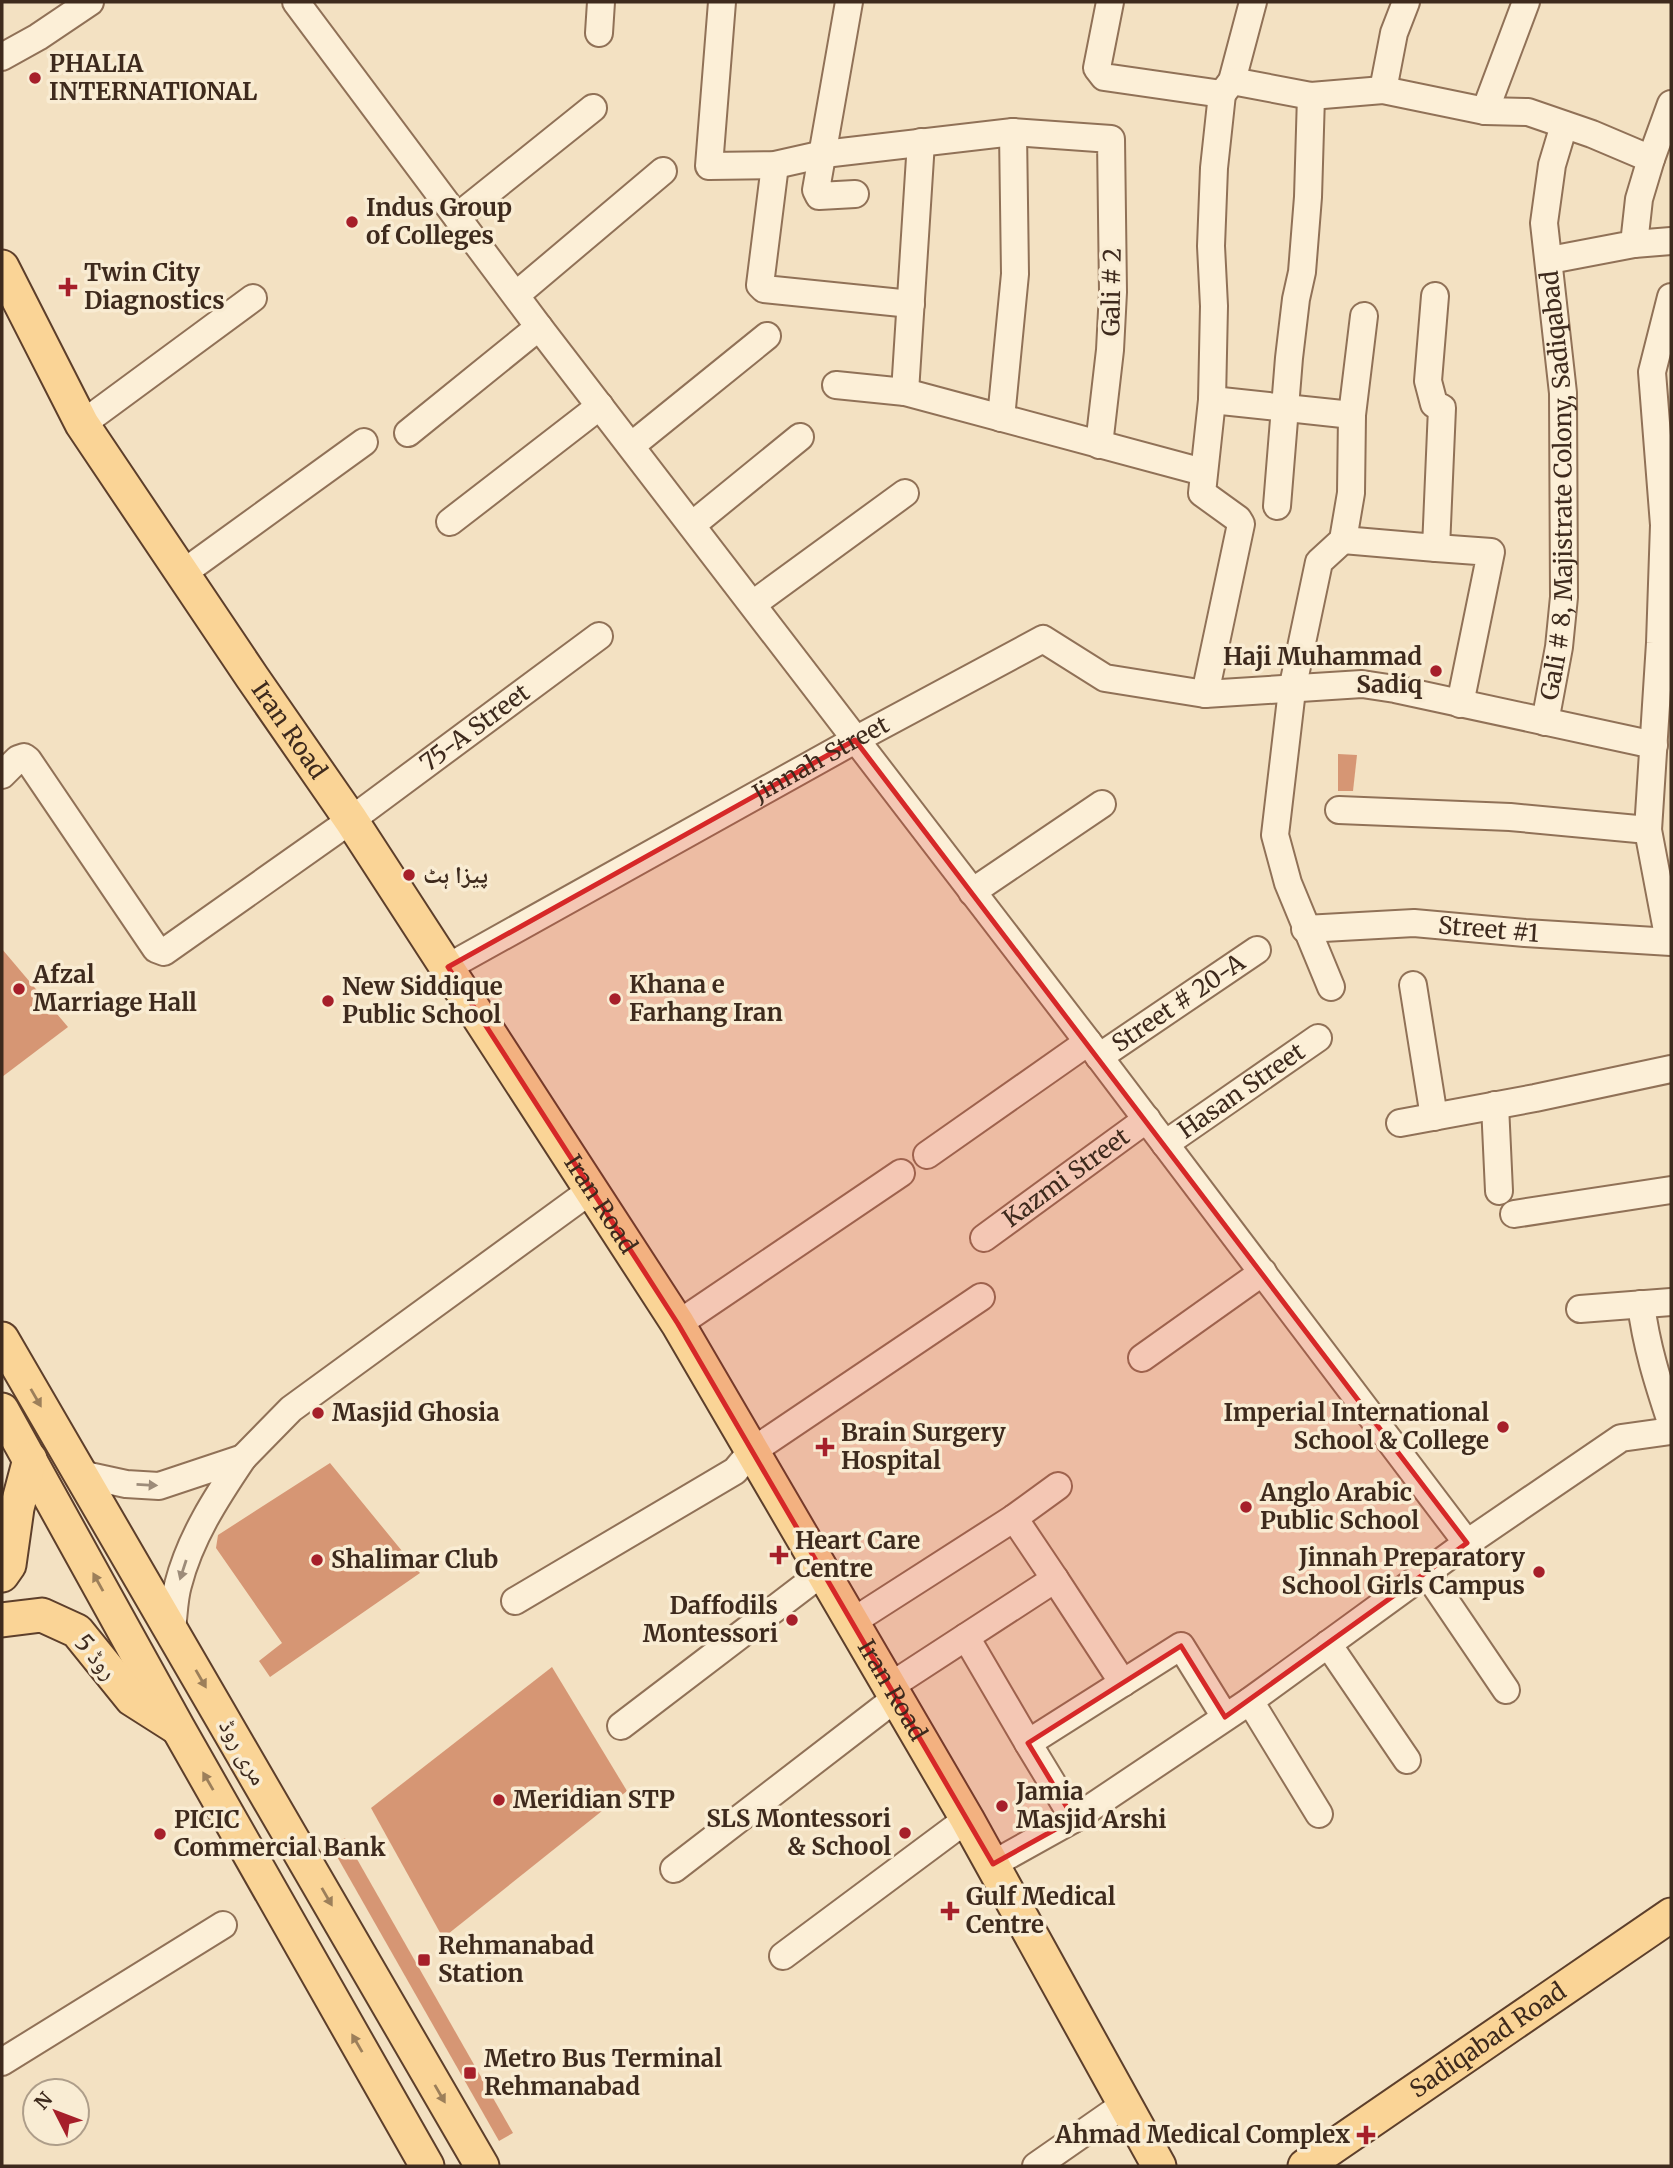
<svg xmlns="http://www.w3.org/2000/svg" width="1673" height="2168" viewBox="0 0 1673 2168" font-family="Merriweather,'Noto Naskh Arabic',serif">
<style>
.building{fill:#d69674}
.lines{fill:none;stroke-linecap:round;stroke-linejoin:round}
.minor-casing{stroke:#907157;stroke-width:30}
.major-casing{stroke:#5d3f2b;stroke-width:37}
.minor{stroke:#fcefd7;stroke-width:26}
.major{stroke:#fad496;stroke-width:33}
.oneway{fill:#9c7f5a}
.oneway2{fill:#9d8c7a}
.marked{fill:#d62828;fill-opacity:0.2;stroke:#d62828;stroke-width:5;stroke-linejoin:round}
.poi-dot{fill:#a61f2a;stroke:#f9ecd3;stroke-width:2.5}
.labels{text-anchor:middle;stroke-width:7;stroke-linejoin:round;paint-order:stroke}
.poi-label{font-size:24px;font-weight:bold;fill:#3e2a1d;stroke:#f9ecd3;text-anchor:start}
.street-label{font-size:24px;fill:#3e2a1d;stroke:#f9ecd3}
</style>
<rect width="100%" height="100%" fill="#f3e1c2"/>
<!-- building -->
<g class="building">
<polygon points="1338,754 1357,755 1353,791 1338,791"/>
<polygon points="2,949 68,1027 2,1077"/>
<polygon points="330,1463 420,1573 270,1677 259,1661 282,1643 216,1548 218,1535"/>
<polygon points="552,1667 627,1791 443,1938 371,1808"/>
<polygon points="345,1838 513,2133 499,2141 331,1846"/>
</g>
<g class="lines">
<defs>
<g id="minor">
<polyline points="296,2 539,327 1088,1042 1467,1543"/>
<polyline points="722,2 709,166 775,165 824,154 1013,132 1111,139 1113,292 1110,350 1099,445"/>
<polyline points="849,2 816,190 819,196 855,194"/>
<polyline points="1110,2 1097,68 1104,77 1222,94 1232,81 1253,2"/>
<polyline points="599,33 601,2"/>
<polyline points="2,57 38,37 90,2"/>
<polyline points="1232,81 1311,96 1383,90 1485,111 1528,112 1592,134 1651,159"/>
<polyline points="1383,90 1394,33 1406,2"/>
<polyline points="1485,111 1526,2"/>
<polyline points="775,165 760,285 764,289 911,304"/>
<polyline points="457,217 593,108"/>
<polyline points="1634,244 1671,241"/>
<polyline points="1550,260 1634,244 1639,199 1651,159 1671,104"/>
<polyline points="516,295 663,171"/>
<polyline points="836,385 905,392 1203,472"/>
<polyline points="905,392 921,142"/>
<polyline points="1212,400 1352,415"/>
<polyline points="1001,418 1015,274 1013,132"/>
<polyline points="82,424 253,298"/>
<polyline points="408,433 539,327"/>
<polyline points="631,446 767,336"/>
<polyline points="1277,506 1289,358 1296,299 1302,272 1308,197 1311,96"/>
<polyline points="450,522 600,406"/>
<polyline points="692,525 800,437"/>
<polyline points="1343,540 1436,548 1442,408 1434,404 1428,381 1435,296"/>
<polyline points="1436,548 1491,552 1460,704"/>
<polyline points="183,573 364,442"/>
<polyline points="753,604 905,493"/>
<polyline points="1205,694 1241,524 1238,519 1202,493 1212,400 1214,306 1211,246 1214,168 1222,94"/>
<path id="s1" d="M1545,722L1559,647L1564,597L1563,393L1544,223L1552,165L1564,125"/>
<path id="s2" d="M2,775L18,759L24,757L28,760L156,949L164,952L351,820L599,636"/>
<polyline points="1339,810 1510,817 1648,830"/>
<polyline points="972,892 1102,804"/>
<path id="s3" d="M1305,929L1414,923L1525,933L1671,942"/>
<polyline points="1669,941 1648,830 1660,643 1664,525 1652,372 1671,297"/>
<path id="s4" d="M448,967L855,740L1043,639L1105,678L1205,694L1362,684L1395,689L1654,745"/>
<polyline points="1413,985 1434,1117"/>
<polyline points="1331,987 1288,883 1275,835 1292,690 1319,562 1343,540 1351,493 1352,415 1364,316"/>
<path id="s5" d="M1099,1057L1257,950"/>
<polyline points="1495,1105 1499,1191"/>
<polyline points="1400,1123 1535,1098 1671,1069"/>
<path id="s6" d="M1165,1144L1318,1038"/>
<polyline points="927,1155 1088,1042"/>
<polyline points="1514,1214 1671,1190"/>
<path id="s7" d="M984,1238L1147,1119"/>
<path d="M1641,1304C1646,1345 1658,1383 1671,1422"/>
<polyline points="1580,1309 1671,1302"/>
<polyline points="678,1324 901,1173"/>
<polyline points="1142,1358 1263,1272"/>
<polyline points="243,1458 291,1409 590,1191"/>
<path d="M80,1474L126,1484L159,1486L243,1458C216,1498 190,1538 178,1585C174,1599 174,1614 172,1629"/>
<polyline points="1426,1572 1506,1690"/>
<polyline points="1055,1579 1123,1683"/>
<polyline points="515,1601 735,1471 751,1452 981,1297"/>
<polyline points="852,1622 1014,1518 1058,1486"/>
<polyline points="966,1637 1028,1743"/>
<polyline points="1328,1644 1407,1760"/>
<polyline points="889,1687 1055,1579 1014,1518"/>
<polyline points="1250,1701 1319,1814"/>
<polyline points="621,1726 823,1572"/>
<polyline points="1074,1819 1028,1743 1181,1646 1225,1717"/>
<polyline points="993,1864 1074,1819 1250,1701 1467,1543 1621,1438 1671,1431"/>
<polyline points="674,1869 896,1698"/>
<polyline points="783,1956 967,1819"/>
<polyline points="2,2062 223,1925"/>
<polyline points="1036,2166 1125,2104"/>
</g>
<g id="major">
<path id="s8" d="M2,267L82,424L252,677L351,820L678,1324L967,1819L1159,2166"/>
<polyline points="2,1339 482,2166"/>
<polyline points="2,1410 178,1728 427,2166"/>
<polyline points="2,1575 9,1565 17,1508 30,1459"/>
<polyline points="2,1620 42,1615 77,1631 132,1699 176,1727"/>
<path id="s9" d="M1305,2166L1671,1915"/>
</g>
</defs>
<!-- minor casing -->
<use href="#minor" class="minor-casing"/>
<!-- major casing -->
<use href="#major" class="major-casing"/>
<!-- minor -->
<use href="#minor" class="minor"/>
<!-- major -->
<use href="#major" class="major"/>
</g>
<!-- one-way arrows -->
<defs><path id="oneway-solid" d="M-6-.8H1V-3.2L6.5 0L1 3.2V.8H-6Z" transform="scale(1.75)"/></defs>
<g class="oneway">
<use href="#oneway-solid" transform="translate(36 1398) rotate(60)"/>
<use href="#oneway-solid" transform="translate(98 1582) rotate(-119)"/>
<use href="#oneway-solid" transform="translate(201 1679) rotate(60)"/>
<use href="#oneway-solid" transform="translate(208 1781) rotate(-120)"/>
<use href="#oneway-solid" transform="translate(327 1897) rotate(60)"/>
<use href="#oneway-solid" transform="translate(357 2043) rotate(-120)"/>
<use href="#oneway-solid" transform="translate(440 2094) rotate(60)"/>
</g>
<g class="oneway2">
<use href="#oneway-solid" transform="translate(147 1485) rotate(3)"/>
<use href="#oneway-solid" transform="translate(183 1570) rotate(108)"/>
</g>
<!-- marked area -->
<path class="marked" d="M855,740L1467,1543L1225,1717L1181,1646L1028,1743L1074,1819L993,1864L678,1324L448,967Z"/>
<!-- markers -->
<g class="poi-dot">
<circle cx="35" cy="78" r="7"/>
<circle cx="352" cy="222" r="7"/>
<path d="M64.5 276.5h7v7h7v7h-7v7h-7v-7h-7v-7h7z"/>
<circle cx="1436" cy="671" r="7"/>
<circle cx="409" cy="875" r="7"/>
<circle cx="19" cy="989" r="7"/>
<circle cx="615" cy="999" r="7"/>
<circle cx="328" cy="1001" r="7"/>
<circle cx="318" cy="1413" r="7"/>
<circle cx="1503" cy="1427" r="7"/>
<path d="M821.5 1436.5h7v7h7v7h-7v7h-7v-7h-7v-7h7z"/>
<circle cx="1246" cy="1507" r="7"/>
<path d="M775.5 1544.5h7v7h7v7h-7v7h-7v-7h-7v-7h7z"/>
<circle cx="317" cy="1560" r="7"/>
<circle cx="1539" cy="1572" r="7"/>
<circle cx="792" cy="1620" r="7"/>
<circle cx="499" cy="1800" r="7"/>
<circle cx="1002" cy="1806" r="7"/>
<circle cx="905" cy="1833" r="7"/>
<circle cx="160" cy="1834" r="7"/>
<path d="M946.5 1900.5h7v7h7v7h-7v7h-7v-7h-7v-7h7z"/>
<rect x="417" y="1953" width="14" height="14" rx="3.5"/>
<rect x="463" y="2066" width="14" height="14" rx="3.5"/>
<path d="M1362.5 2124.5h7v7h7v7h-7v7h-7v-7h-7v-7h7z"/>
</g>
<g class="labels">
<!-- poi labels -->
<g class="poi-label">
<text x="49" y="72">PHALIA<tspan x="49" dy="28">INTERNATIONAL</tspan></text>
<text x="366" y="216">Indus Group<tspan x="366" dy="28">of Colleges</tspan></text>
<text x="84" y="281">Twin City<tspan x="84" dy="28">Diagnostics</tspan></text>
<text x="1422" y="665" text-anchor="end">Haji Muhammad<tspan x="1422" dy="28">Sadiq</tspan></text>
<text x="423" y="883">پیزا ہٹ</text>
<text x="33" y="983">Afzal<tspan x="33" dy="28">Marriage Hall</tspan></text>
<text x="629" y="993">Khana e<tspan x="629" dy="28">Farhang Iran</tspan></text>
<text x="342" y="995">New Siddique<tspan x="342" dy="28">Public School</tspan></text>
<text x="332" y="1421">Masjid Ghosia</text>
<text x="1489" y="1421" text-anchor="end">Imperial International<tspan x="1489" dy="28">School &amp; College</tspan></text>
<text x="841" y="1441">Brain Surgery<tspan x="841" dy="28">Hospital</tspan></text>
<text x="1260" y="1501">Anglo Arabic<tspan x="1260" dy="28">Public School</tspan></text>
<text x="795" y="1549">Heart Care<tspan x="795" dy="28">Centre</tspan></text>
<text x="1525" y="1566" text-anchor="end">Jinnah Preparatory<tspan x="1525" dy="28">School Girls Campus</tspan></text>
<text x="331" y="1568">Shalimar Club</text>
<text x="778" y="1614" text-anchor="end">Daffodils<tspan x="778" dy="28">Montessori</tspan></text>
<text x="1016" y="1800">Jamia<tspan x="1016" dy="28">Masjid Arshi</tspan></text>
<text x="513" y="1808">Meridian STP</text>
<text x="891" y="1827" text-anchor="end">SLS Montessori<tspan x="891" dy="28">&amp; School</tspan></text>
<text x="174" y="1828">PICIC<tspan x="174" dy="28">Commercial Bank</tspan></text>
<text x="966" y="1905">Gulf Medical<tspan x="966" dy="28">Centre</tspan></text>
<text x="438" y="1954">Rehmanabad<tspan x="438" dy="28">Station</tspan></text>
<text x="484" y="2067">Metro Bus Terminal<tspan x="484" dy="28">Rehmanabad</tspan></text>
<text x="1350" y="2143" text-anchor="end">Ahmad Medical Complex</text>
</g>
<!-- street labels -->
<g class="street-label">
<text transform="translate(1112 292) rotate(-89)" y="8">Gali # 2</text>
<text dy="8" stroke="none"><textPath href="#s1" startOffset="238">Gali # 8, Majistrate Colony, Sadiqabad</textPath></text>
<text dy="8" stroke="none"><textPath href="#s2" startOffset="654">75-A Street</textPath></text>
<text dy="8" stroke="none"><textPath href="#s8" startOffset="546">Iran Road</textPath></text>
<text dy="8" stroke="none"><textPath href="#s4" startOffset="427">Jinnah Street</textPath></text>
<text dy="8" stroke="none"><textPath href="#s3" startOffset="184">Street #1</textPath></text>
<text dy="8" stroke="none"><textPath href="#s5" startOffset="96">Street # 20-A</textPath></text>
<text dy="8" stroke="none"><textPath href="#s6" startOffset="93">Hasan Street</textPath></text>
<text dy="8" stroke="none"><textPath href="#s7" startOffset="102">Kazmi Street</textPath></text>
<text dy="8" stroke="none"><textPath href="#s8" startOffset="1113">Iran Road</textPath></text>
<text transform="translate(96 1657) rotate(49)" y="8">روڈ 5</text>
<text dy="8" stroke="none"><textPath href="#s8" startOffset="1680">Iran Road</textPath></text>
<text transform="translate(243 1752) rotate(60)" y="8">مری روڈ</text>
<text dy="8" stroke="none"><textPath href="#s9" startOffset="222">Sadiqabad Road</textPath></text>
</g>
</g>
<!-- border -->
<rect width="1673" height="2168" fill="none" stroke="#3e2a1d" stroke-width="7"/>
<!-- north arrow -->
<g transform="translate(56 2112) rotate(312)"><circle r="33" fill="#f9ecd3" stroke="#ae9e8a" stroke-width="2"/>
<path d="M0-5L12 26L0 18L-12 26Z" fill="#a61f2a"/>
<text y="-10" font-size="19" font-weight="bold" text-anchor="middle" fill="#3e2a1d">N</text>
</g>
</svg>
